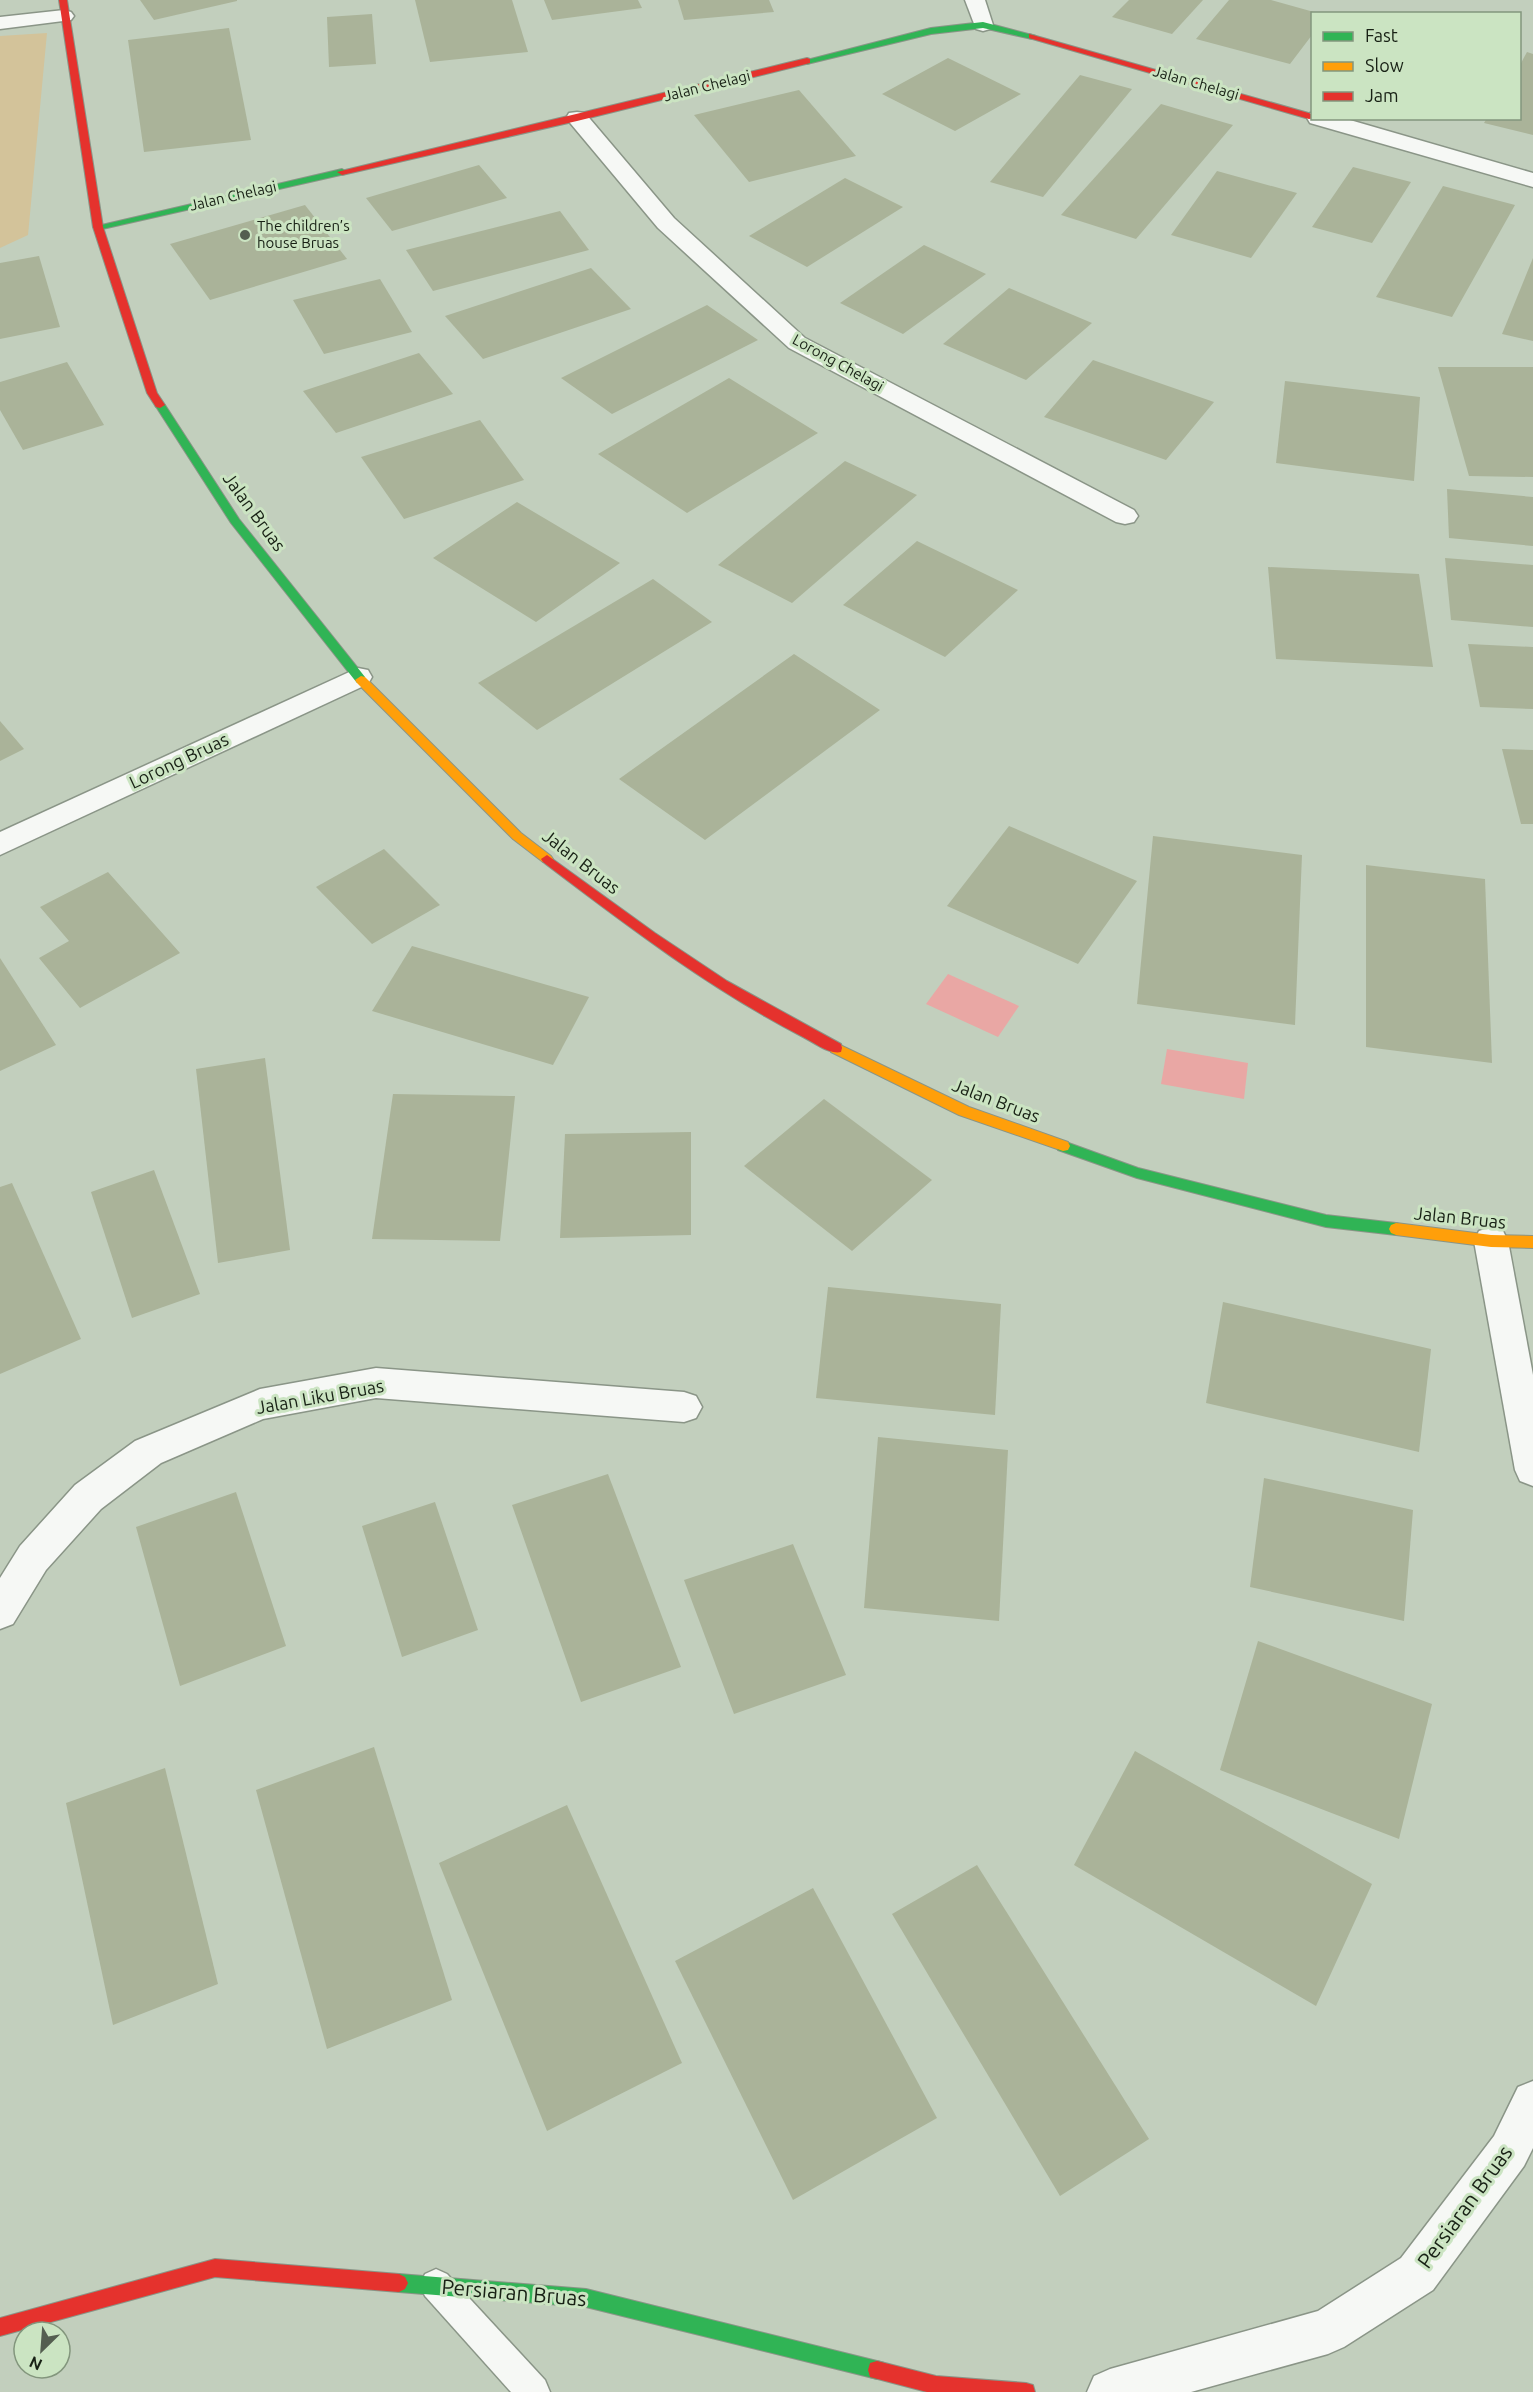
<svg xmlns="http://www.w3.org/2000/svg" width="1533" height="2392" viewBox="0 0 1533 2392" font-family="Ubuntu,sans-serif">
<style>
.green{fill:#d3c39a}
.water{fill:#e9a7a4}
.building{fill:#aab399}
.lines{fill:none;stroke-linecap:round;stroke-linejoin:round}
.lane-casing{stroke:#8a9587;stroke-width:3}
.street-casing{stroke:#8a9587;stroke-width:3}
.fast-casing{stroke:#8a9587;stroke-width:2}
.slow-casing{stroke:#8a9587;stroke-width:2}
.jam-casing{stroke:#8a9587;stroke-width:2}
.lane{fill:#f6f8f5;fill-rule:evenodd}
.street{fill:#f6f8f5;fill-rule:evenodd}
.fast{fill:#30b455;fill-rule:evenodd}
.slow{fill:#ff9f0a;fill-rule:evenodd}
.jam{fill:#e5322d;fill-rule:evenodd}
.poi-dot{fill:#545e50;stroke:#cbe4c2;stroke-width:2}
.labels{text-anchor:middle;stroke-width:6;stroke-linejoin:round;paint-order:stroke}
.far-street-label{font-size:15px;fill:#182115;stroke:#cbe4c2}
.far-poi-label{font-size:15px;fill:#182115;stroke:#cbe4c2;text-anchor:start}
.street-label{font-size:18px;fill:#182115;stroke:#cbe4c2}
.near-street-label{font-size:21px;fill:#182115;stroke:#cbe4c2}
</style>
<rect width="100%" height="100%" fill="#c2cfbd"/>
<!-- green -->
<polygon class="green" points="47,33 28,235 0,248 0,36"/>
<!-- water -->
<g class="water">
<polygon points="948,974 1019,1006 998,1037 926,1004"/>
<polygon points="1167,1049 1248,1063 1244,1099 1161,1084"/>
</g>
<!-- building -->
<g class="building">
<polygon points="140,0 237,0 237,1 154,20"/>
<polygon points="415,0 512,0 528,52 430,62"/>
<polygon points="544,0 638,0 642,8 552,20"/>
<polygon points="678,0 769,0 774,12 684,20"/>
<polygon points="1129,0 1203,0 1172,34 1112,17"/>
<polygon points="1229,0 1271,0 1321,14 1312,14 1312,35 1290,64 1196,39"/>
<polygon points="372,14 376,64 329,67 327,17"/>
<polygon points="229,28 251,140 144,152 128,40"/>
<polygon points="1527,52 1533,54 1533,135 1484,123 1487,118 1520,118 1520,65"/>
<polygon points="948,58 1021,94 955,131 882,94"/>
<polygon points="1080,75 1132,89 1043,197 990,182"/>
<polygon points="799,90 856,156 749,182 694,115"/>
<polygon points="1161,104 1233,125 1136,239 1061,215"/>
<polygon points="479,165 507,198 392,231 366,198"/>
<polygon points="1353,167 1411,182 1372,243 1312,227"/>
<polygon points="1217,171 1297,193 1251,258 1171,235"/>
<polygon points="845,178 903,207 807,267 749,236"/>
<polygon points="1443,186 1515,205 1452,317 1376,297"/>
<polygon points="305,205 347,259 210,300 170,244"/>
<polygon points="560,211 589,250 433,291 406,250"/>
<polygon points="924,245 986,274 903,334 840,303"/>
<polygon points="39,256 60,327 0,339 0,263"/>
<polygon points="1533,258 1533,341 1502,334"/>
<polygon points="591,268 631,309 483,359 445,316"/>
<polygon points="380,279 412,332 324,354 293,300"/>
<polygon points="1009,288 1092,323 1026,380 943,344"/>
<polygon points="707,305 758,340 612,414 561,378"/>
<polygon points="419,353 453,394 336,433 303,391"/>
<polygon points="1093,360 1214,402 1166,460 1044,417"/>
<polygon points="67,362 104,425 23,450 0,410 0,382"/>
<polygon points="1438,367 1533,367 1533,477 1469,476"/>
<polygon points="729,378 818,433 687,513 598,454"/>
<polygon points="1285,381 1420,397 1414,481 1276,463"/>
<polygon points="480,420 524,480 404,519 361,457"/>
<polygon points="845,461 917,495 792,603 718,565"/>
<polygon points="1447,489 1533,497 1533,546 1449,538"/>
<polygon points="517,502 620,563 536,622 433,558"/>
<polygon points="917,541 1018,590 945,657 843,605"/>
<polygon points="1445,558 1533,565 1533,627 1451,620"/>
<polygon points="1268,567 1419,574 1433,667 1276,659"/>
<polygon points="653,579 712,622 537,730 478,683"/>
<polygon points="1468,644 1533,647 1533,709 1480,707"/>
<polygon points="794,654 880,710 705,840 619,779"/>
<polygon points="0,721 24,749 0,761"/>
<polygon points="1502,749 1533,750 1533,824 1521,824"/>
<polygon points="1009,826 1137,881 1078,964 947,906"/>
<polygon points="1153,836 1302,855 1295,1025 1137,1004"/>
<polygon points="384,849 440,905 372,944 316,887"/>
<polygon points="1366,865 1485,879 1492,1063 1366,1047"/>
<polygon points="108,872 180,953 80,1008 39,958 69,941 40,907"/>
<polygon points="412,946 589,997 553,1065 372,1011"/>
<polygon points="0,958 56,1045 0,1071"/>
<polygon points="265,1058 290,1250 218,1263 196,1069"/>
<polygon points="393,1094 515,1096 500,1241 372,1239"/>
<polygon points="824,1099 932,1180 852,1251 744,1166"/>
<polygon points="691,1132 691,1235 560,1238 565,1134"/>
<polygon points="154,1170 200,1294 132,1318 91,1192"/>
<polygon points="12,1183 81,1339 0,1374 0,1187"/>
<polygon points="828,1287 1001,1304 995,1415 816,1398"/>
<polygon points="1223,1302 1431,1349 1419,1452 1206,1403"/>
<polygon points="878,1437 1008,1450 999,1621 864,1608"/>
<polygon points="608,1474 681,1667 581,1702 512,1505"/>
<polygon points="1264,1478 1413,1510 1404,1621 1250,1587"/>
<polygon points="236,1492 286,1646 180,1686 136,1527"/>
<polygon points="435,1502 478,1630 402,1657 362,1526"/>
<polygon points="793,1544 846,1675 734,1714 684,1580"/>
<polygon points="1258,1641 1432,1704 1399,1839 1220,1770"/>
<polygon points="374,1747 452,2000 327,2049 256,1790"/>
<polygon points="1135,1751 1372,1884 1316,2006 1074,1865"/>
<polygon points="165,1768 218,1984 113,2025 66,1803"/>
<polygon points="567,1805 682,2063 547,2131 439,1863"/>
<polygon points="977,1865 1149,2139 1060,2196 892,1914"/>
<polygon points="813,1888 937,2118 793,2200 675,1961"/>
</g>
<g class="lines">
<defs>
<polygon id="lane" points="436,2269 447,2274 545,2380 550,2392 511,2392 425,2296 420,2285 425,2274"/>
<g id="street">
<polygon points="965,0 985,0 993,25 990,29 983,31 976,29"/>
<polygon points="64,10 71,12 74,16 71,20 0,29 0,17"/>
<polygon points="577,112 585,113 674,218 805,338 1134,510 1138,516 1134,522 1125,524 1116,522 789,348 658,228 566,118 569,113"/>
<polygon points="1310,113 1312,113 1312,118 1343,118 1533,173 1533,187 1310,123 1307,118"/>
<polygon points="358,668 368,670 372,677 368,684 0,855 0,832"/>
<polygon points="1491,1227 1503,1231 1508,1241 1533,1375 1533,1486 1520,1481 1515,1470 1474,1241 1479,1231"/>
<polygon points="376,1368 684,1392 696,1396 702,1407 696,1418 684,1422 376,1398 263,1419 161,1463 101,1509 46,1570 13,1624 0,1629 0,1578 20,1546 75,1485 135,1441 260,1389"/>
<polygon points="1533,2081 1533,2148 1524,2166 1433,2290 1344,2347 1328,2354 1191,2392 1087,2392 1094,2376 1110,2369 1318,2311 1401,2258 1494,2136 1518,2087"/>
</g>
<g id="fast">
<polygon points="983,22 1036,36 1032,39 983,28 931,34 807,64 803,61 931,28"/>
<polygon points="342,169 347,172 345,174 98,230 93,227"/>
<polygon points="160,402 165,405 239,519 365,677 365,683 357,683 231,523 155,405"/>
<polygon points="1063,1141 1138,1168 1326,1215 1396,1223 1401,1225 1403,1229 1401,1233 1396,1235 1326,1227 1137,1178 1058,1150 1056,1146 1058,1142"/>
<polygon points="399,2274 586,2289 877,2361 884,2363 886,2370 884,2377 877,2379 586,2307 399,2292 393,2289 390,2283 393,2277"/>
</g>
<g id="slow">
<polygon points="361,676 365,677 521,833 551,856 553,859 551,862 543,862 513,839 357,683 355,680"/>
<polygon points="836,1043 969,1107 1068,1142 1070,1146 1068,1150 1063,1151 959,1115 831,1052 830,1048 831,1044"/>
<polygon points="1396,1223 1491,1235 1533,1236 1533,1248 1491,1247 1396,1235 1391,1233 1389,1229 1391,1225"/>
</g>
<g id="jam">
<polygon points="59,0 67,0 103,227 157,393 165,405 160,408 156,407 147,393 93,227"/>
<polygon points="1029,34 1312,114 1312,118 1315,118 1309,119 1029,38"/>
<polygon points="807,58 810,59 810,63 577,121 342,175 337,172"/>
<path d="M547,855L655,933L727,981L841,1044L842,1048L841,1052C830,1055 813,1042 803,1037C710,989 626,925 543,862L541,859Z"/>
<polygon points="215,2259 399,2274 405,2277 408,2283 405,2289 399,2292 215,2277 0,2336 0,2318"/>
<polygon points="877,2361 936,2376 1026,2383 1033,2385 1035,2392 927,2392 870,2377 868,2370 870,2363"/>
</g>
</defs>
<!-- lane casing -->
<use href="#lane" class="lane-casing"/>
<!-- street casing -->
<use href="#street" class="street-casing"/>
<!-- fast casing -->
<use href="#fast" class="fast-casing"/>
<!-- slow casing -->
<use href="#slow" class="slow-casing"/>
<!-- jam casing -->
<use href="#jam" class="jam-casing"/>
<!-- lane -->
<use href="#lane" class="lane"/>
<!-- street -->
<use href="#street" class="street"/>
<!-- fast -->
<use href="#fast" class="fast"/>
<!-- slow -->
<use href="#slow" class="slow"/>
<!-- jam -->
<use href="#jam" class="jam"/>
</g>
<!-- markers -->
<circle class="poi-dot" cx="245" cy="235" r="6"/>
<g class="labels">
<!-- far-street labels -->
<g class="far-street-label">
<text transform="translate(1196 83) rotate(16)" y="5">Jalan Chelagi</text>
<text transform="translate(707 86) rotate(-14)" y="5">Jalan Chelagi</text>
<text transform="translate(233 196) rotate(-13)" y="5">Jalan Chelagi</text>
<text transform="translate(838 363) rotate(29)" y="5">Lorong Chelagi</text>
</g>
<!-- far-poi labels -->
<g class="far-poi-label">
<text x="257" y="231">The children’s<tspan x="257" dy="17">house Bruas</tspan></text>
</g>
<!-- street labels -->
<g class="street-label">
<text transform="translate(254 512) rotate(54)" y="6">Jalan Bruas</text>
<text transform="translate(179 761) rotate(-25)" y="6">Lorong Bruas</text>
<text transform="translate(581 862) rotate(38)" y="6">Jalan Bruas</text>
<text transform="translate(996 1101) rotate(21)" y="6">Jalan Bruas</text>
<text transform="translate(1460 1218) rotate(6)" y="6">Jalan Bruas</text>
<text transform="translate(320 1397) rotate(-10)" y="6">Jalan Liku Bruas</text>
</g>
<!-- near-street labels -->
<g class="near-street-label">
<text transform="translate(1465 2207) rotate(-54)" y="7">Persiaran Bruas</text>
<text transform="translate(514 2293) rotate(5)" y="7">Persiaran Bruas</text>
</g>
</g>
<!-- legend -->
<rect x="1311" y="12" width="210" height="108" fill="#cbe4c2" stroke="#83967d" stroke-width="1.5"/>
<rect x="1323" y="32" width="30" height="9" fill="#30b455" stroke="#83967d" stroke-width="1.5"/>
<text x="1365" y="42" font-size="18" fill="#182115">Fast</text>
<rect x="1323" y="62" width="30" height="9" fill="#ff9f0a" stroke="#83967d" stroke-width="1.5"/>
<text x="1365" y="72" font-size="18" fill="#182115">Slow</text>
<rect x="1323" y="92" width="30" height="9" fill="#e5322d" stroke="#83967d" stroke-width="1.5"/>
<text x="1365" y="102" font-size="18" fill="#182115">Jam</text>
<!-- north arrow -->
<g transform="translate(42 2350) rotate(205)"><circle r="28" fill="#cbe4c2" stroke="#83967d" stroke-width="1.5"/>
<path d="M0-4.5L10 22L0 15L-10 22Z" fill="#545e50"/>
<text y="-9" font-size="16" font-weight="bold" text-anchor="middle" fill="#182115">N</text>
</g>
</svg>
